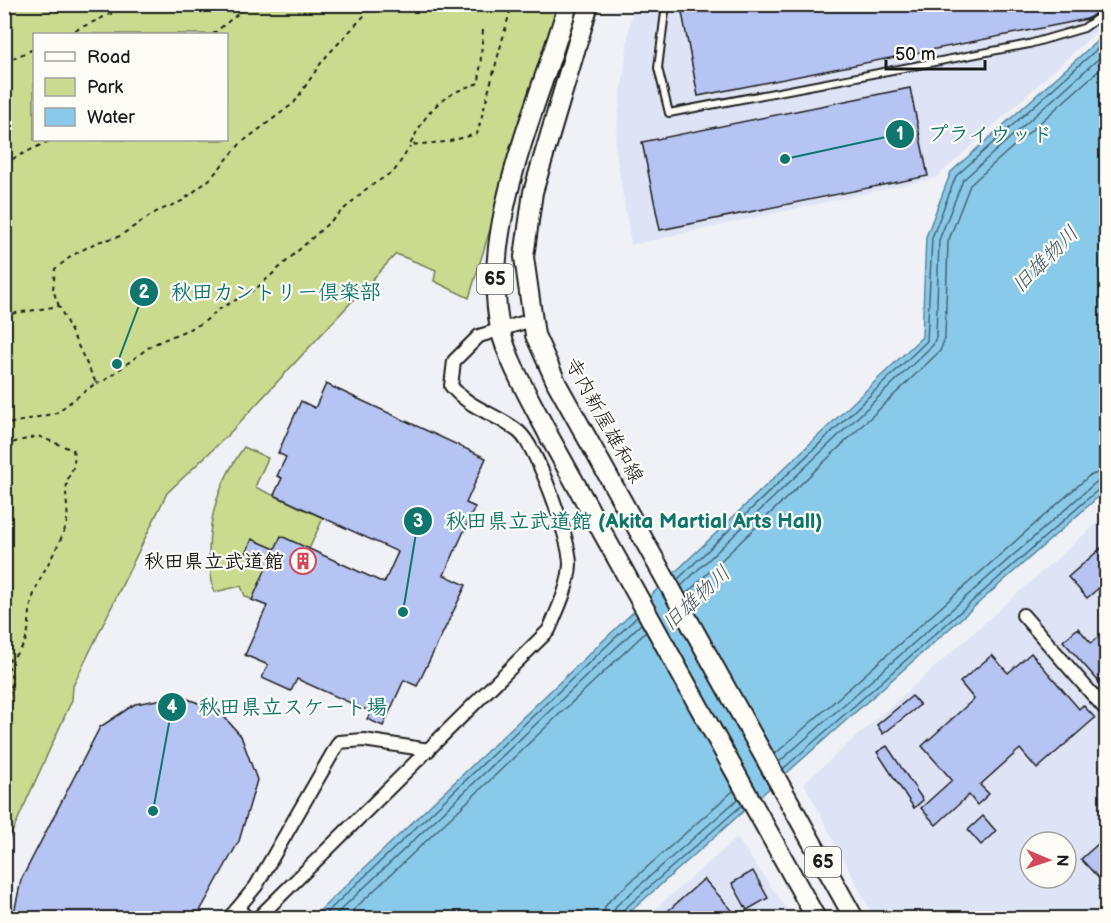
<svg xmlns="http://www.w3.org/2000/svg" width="1111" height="923" viewBox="0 0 1111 923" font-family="'Balsamiq Sans','Klee One',sans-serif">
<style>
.built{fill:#dee4f5;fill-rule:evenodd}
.green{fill:#cadb8f;stroke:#737c56;stroke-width:1.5;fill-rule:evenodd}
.water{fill:#89caea;stroke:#5d8498;stroke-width:1.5}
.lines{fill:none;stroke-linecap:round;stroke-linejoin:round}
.shore{stroke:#48626e;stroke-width:1.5}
.building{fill:#b6c4f4;stroke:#1c1c1c;stroke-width:1.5}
.lane-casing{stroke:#1c1c1c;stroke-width:10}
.street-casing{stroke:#1c1c1c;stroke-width:16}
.primary-casing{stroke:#1c1c1c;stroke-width:22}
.path{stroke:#1c1c1c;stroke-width:2;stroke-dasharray:4.5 4.5;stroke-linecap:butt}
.lane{stroke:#fdfcf7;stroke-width:6}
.street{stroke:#fdfcf7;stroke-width:12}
.primary{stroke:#fdfcf7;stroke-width:18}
.labels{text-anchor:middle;stroke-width:4.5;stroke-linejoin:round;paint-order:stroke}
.shield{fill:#fdfcf7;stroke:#605f5e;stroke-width:1.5}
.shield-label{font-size:18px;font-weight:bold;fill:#1c1c1c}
.street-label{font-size:20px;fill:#1c1c1c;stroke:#fdfcf7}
.poi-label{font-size:20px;font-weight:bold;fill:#1c1c1c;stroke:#fdfcf7;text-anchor:end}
.water-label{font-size:21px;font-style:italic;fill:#425964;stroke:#fdfcf7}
.leader{fill:none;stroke:#0f766e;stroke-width:2}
.callout-dot{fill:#0f766e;stroke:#fdfcf7;stroke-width:2}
.mark-label{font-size:18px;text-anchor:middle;font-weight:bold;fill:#fff}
.callout-label{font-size:21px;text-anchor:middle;font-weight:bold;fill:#0f766e;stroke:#fdfcf7;stroke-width:4.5;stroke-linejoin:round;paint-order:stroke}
</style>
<rect width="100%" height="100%" fill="#eff1f6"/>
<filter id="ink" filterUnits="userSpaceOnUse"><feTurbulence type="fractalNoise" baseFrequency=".0167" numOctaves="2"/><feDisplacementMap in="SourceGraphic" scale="12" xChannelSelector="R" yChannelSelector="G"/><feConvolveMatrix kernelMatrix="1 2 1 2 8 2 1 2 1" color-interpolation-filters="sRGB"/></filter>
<g filter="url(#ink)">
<!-- built -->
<g class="built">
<polygon points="634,5 1106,5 1106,23 936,178 631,245 615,145 629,29"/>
<path d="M1106,515V918H874L804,783ZM1030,842H1066V878H1030Z"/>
<polygon points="737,838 793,918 645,918"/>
</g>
<!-- green -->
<g class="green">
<path d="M4,5H559L469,298L434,281L436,270L396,254L227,436L167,493L73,686L72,700L5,848ZM34,34H226V140H34Z"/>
<path d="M244,447L268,458L255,487L323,518L309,549L252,600L245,596L241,586L214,592C202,539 213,490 244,447Z"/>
</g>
<!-- water -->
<polygon class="water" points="1106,33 1106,490 623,918 312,918 922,337 926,237 951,172"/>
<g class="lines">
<!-- shore -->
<g class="shore">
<polyline points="678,579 927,341 932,238 956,176 1106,41"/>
<polyline points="681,586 933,345 936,337 939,240 963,180 1106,52"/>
<polyline points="686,594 940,351 945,338 948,242 970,185 1106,64"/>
<polyline points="775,754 1089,476 1106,470"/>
<polyline points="779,762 1095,483 1106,479"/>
<polyline points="783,769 1100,488 1106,486"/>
<polyline points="321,918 637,617"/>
<polyline points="332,918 641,624"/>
<polyline points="345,918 646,632"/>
<polyline points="603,918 605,907 610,900 733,791"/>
<polyline points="612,918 616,906 738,799"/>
<polyline points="619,918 621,912 742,805"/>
</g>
</g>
<!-- building -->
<g class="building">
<polygon points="692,4 1096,4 1097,12 1087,19 698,96 681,7"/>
<polygon points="910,88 928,176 660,230 642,142"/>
<polygon points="326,384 486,458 466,503 475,507 444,575 466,585 417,686 404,680 383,726 367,719 371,712 297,679 291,691 262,678 268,665 245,655 267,606 252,600 267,566 245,556 252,539 275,549 281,536 384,583 398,552 274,495 282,478 277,476 286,457 278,453 301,401 315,408"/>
<polygon points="1107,543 1107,581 1087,598 1068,577"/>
<polygon points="1078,628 1091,643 1107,630 1107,691 1063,641"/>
<polygon points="1031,653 1079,709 1083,705 1095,718 1037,769 1020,749 980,785 989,794 977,805 969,795 936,825 921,808 952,780 922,746 974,699 960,682 992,655 1008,673"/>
<polygon points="180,696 219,711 241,736 257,780 239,841 196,918 13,918 21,880 100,727 135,704"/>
<polygon points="912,696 920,705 883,734 877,725"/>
<polygon points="887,746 923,800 914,808 877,752"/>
<polygon points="983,816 996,831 981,845 968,830"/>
<polygon points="1107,836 1107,887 1081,859"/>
<polygon points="753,871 768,898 747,910 732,883"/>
<polygon points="704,879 739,918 660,918"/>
</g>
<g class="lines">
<defs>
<polyline id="lane" points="666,4 658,68 669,113 1029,44 1084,28 1106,12"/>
<g id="street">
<polyline points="1023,615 1106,710"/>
<polyline points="237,909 256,886 339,742 364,740 429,750"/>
<polyline points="229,918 237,909 248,918"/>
<path d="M258,918L549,630C558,608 569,587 570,564C570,539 537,447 519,432C496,413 471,410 451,386L454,361L479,336L532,320"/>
</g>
<g id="primary">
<path d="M568,4C540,103 479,226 500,328C507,361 534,406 549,436L816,918"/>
<polyline points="589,4 533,192 524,257 535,335 557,384 854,918"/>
</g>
</defs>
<!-- lane casing -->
<use href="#lane" class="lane-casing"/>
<!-- street casing -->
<use href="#street" class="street-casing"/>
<!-- primary casing -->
<use href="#primary" class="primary-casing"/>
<!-- path -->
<g class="path">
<path d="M483,30L479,83C440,95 428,109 410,145L446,142L477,134L512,4"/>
<polyline points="67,34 132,4"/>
<polyline points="213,34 250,4"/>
<polyline points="4,62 34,49"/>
<polyline points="4,163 51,140"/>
<polyline points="59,306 53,290 55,269 73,255 97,242 118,237 156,212 182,201 210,179 241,143 294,103 323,60 375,4"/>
<polyline points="4,315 59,306 96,383 56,413 4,425"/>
<polyline points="96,383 104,381 152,345 203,323 218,310 257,288 365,190 395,170 410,147"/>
<path d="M4,445L38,436L73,450C77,471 70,467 67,484C64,499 70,511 66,526C58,550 41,572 33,597C25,624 36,643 6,662C16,678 11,689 4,707"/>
</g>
<!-- lane -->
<use href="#lane" class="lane"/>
<!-- street -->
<use href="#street" class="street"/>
<!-- primary -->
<use href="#primary" class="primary"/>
</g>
</g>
<!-- icons -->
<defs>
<symbol id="building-ring" viewBox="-11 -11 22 22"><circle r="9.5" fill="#fdfcf7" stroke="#d1495b" stroke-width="1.5"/><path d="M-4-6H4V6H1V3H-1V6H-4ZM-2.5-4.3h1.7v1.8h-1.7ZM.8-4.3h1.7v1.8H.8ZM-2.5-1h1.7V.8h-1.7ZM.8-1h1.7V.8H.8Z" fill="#d1495b"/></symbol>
</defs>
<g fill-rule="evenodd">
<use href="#building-ring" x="288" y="546" width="30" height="30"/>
</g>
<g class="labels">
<!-- shield labels -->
<g class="shield">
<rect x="477" y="264" width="36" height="30" rx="4.5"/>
<rect x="805" y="847" width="36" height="30" rx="4.5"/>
</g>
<g class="shield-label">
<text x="495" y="285">65</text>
<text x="823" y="868">65</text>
</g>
<!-- street labels -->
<g class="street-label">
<text transform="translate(605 420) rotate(61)" y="7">寺内新屋雄和線</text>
</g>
<!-- poi labels -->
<g class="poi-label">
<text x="284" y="568">秋田県立武道館</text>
</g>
<!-- water labels -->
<g class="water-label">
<text transform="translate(1045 259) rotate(-45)" y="7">旧雄物川</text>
<text transform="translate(696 598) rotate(-43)" y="7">旧雄物川</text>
</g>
</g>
<!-- callouts -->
<path class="leader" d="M785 159L900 134M117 364L144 292M403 612L418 521M153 811L172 707"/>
<g class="callout-dot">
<circle cx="785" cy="159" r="6"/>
<circle cx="117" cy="364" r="6"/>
<circle cx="403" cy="612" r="6"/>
<circle cx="153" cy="811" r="6"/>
<circle cx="900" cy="134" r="15"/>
<circle cx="144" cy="292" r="15"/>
<circle cx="418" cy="521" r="15"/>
<circle cx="172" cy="707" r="15"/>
</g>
<g class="mark-label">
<text x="900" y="140">1</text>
<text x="144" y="298">2</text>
<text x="418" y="527">3</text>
<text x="172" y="713">4</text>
</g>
<g class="callout-label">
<text x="990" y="141">プライウッド</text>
<text x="276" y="299">秋田カントリー倶楽部</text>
<text x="634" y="528">秋田県立武道館 (Akita Martial Arts Hall)</text>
<text x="293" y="714">秋田県立スケート場</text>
</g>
<!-- margin -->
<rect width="1111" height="923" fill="none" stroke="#fdfcf7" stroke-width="24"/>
<rect x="12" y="12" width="1087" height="899" fill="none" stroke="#1c1c1c" stroke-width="2" filter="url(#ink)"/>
<!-- legend -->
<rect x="33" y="33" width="195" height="108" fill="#fdfcf7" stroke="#a3a29f" stroke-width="1.5"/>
<rect x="45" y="52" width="30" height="9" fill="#fdfcf7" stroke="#a3a29f" stroke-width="1.5"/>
<text x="87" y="63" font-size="18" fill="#1c1c1c">Road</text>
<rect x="45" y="78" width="30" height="18" fill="#cadb8f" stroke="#a3a29f" stroke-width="1.5"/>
<text x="87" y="93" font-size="18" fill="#1c1c1c">Park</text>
<rect x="45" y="108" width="30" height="18" fill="#89caea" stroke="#a3a29f" stroke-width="1.5"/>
<text x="87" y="123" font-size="18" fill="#1c1c1c">Water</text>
<!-- north arrow -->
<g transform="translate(1048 860) rotate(92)"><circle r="28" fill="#fdfcf7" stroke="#a3a29f" stroke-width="1.5"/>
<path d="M0-4.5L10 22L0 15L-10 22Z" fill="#d1495b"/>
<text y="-9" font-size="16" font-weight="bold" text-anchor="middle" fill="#1c1c1c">N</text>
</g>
<!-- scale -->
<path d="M886 60v9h99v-9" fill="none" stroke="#1c1c1c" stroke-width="3"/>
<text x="895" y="60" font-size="18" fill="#1c1c1c" stroke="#fdfcf7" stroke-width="4.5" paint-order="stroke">50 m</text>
</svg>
